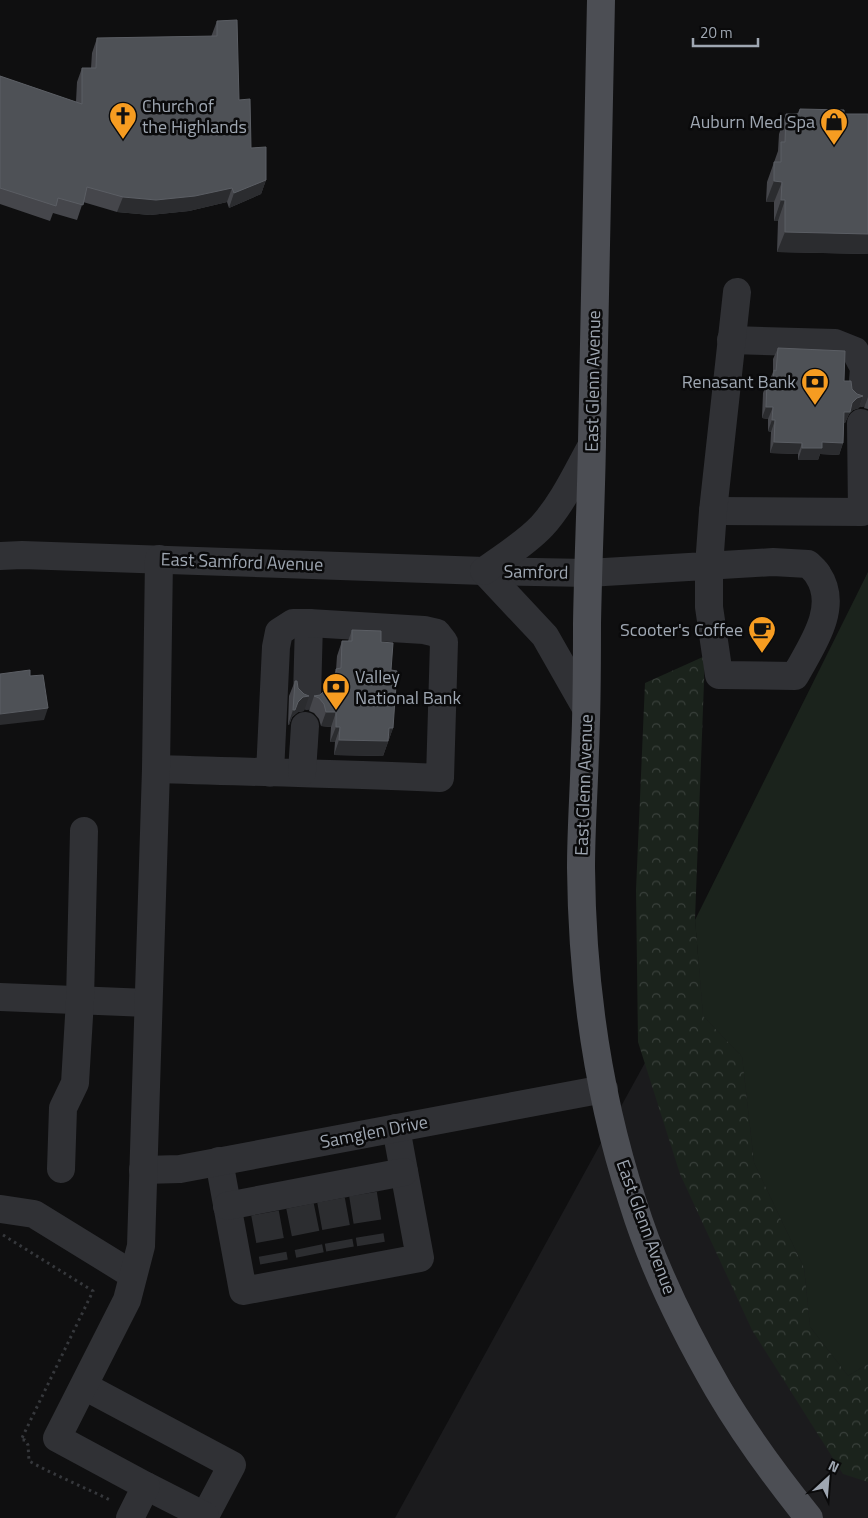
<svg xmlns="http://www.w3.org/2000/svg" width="868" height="1518" viewBox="0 0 868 1518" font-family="'Titillium Web',sans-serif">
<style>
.built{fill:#1b1b1d}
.green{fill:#1b231c}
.forest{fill:url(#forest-crowns)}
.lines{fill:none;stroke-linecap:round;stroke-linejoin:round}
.minor-tunnel{stroke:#2c2d30;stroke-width:28;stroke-dasharray:28 14;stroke-linecap:butt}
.path{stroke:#36383c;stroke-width:3;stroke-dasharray:2.5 4;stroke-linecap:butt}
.minor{stroke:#303135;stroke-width:28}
.major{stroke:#4c4e54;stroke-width:28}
.wall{fill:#45464b}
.shaded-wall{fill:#2b2c2f}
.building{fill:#4e5156;stroke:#5b5e64}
.labels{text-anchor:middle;stroke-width:5;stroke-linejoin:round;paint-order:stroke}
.poi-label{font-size:18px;fill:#9fa7b2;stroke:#0a0a0b;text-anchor:end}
.street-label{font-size:18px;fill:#9fa7b2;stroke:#0a0a0b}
</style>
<defs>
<pattern id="forest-crowns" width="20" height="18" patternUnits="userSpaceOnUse" patternTransform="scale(1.25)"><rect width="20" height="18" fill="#1b231c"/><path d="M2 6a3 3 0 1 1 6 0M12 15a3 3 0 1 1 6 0" fill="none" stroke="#39403b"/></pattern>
</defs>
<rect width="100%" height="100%" fill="#0f0f10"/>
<!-- built -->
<polygon class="built" points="868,572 868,1518 395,1518 669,1019"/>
<!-- green -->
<polygon class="green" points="868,572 868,1364 848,1376 810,1327 804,1268 754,1163 742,1057 703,1016 695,920"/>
<!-- forest -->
<polygon class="forest" points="705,656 695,919 703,1016 742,1057 754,1163 804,1268 810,1327 848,1376 868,1364 868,1482 843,1474 752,1330 680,1174 638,1042 636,890 645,683"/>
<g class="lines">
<!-- minor-tunnel -->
<g class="minor-tunnel">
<polyline points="363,1194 371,1244"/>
<polyline points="331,1200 340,1249"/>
<polyline points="300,1206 310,1255"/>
<polyline points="265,1213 274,1262"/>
</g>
<!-- path -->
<path class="path" d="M3,1235L93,1291L21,1440H25L28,1445L29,1461C56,1476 84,1487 112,1501"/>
<!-- minor -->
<g class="minor">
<polyline points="731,340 835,343 855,351 864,368 862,393"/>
<polyline points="713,511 862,512 861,423"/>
<path d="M0,556L22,555L484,571L588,573L773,562L808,564C811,567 816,571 818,575C840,608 810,648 795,676L719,675L709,607V566L713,511L737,292"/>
<polyline points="484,571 545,636 586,708"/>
<path d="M484,571C503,557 525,544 542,526C563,503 577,472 592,445"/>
<polyline points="307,696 309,623"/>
<path d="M156,769C251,772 346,774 440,778L444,642L437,633L424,630L309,623H293L279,632L276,647L270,773"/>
<polyline points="302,772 305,726"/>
<polyline points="0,997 148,1003"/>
<polyline points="219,1161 243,1291 420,1258 396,1128"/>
<polyline points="61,1169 63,1108 75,1083 80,1000 84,831"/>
<polyline points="143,1170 180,1169 604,1089"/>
<polyline points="227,1206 404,1172"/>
<polyline points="1,1209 34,1214 133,1275"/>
<polyline points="84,1386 232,1465 205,1516"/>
<polyline points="146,1486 205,1516 204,1518"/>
<polyline points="130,1518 146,1486 57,1438 127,1300 141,1246 156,769 159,559"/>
</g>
<!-- major -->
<path class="major" d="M601,0C598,147 595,295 592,442C591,503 588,563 587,624C587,666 587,708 585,750C584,789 581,829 581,868C582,980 598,1096 633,1203C653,1268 684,1330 718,1389C745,1435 776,1477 809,1518"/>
</g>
<!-- wall -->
<g class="wall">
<polygon points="217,21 239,100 251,148 266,180 261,194 229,208 227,202 189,211 150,215 117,212 83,202 77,220 53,213 50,221 0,204 0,76 76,102 77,82 82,68 91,68 92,53 97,38 211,37"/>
<polygon points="800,109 844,114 868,114 868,254 777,252 778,221 774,221 774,202 766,202 767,182 778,151 779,134 786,114 797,114"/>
<polygon points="778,348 844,381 857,394 863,396 859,408 853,410 849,414 845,423 844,423 843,443 839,455 820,454 818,460 798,460 798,454 770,453 771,432 768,431 768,419 762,418 763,393 767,382 769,382 773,372 773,359"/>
<polygon points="868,397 868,409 864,408"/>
<polygon points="352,630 381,642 391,670 393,728 383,756 334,755 335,742 330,742 331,727 321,726 319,719 314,713 309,711 314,696 320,695 331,682 336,670 337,656 342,641 348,641"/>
<polygon points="295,681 304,711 298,712 292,717 289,725 288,725 289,696"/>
</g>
<!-- shaded-wall -->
<g class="shaded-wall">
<polygon points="266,180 261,194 229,208 234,193"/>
<polygon points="774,181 782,182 774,202 766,202"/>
<polygon points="232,188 227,202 189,211 150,215 117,212 123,197"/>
<polygon points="781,200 785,200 778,221 774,221"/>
<polygon points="785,232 868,234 868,254 777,252"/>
<polygon points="863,396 859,408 853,410 849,414 845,423 840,423 844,412 857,398"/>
<polygon points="766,407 773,407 768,419 762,418"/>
<polygon points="772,420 775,420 771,432 768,431"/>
<polygon points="774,442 802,443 798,454 770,453"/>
<polygon points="822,442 843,443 839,455 820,454 818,460 798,460 802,448"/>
<polygon points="309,696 304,711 298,712 292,717 289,725 288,725 293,710 298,702 303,697"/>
<polygon points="48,708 44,720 0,725 0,714"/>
<polygon points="326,712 336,712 331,727 321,726"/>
<polygon points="336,727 340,727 335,742 330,742"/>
<polygon points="389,728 393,728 383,756 334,755 339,740"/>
</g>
<!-- building -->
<g class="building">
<polygon points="237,20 239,100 250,99 251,148 266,147 266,180 234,193 232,188 195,196 156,200 123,197 87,187 83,205 58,198 56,206 0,188 0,76 82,104 82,68 96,68 97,38 217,36 217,21"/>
<polygon points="800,109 844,110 844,114 868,114 868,234 785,232 785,200 781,200 782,182 774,181 774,162 781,162 781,142 785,142 786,114 799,114"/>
<polygon points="778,348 845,351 844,381 851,381 852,389 857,394 863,396 857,398 852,403 850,412 844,412 843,443 822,442 822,448 802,448 802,443 774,442 775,420 772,420 773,407 766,407 767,382 773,382 774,370 776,371"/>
<polygon points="352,630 381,631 381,642 393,643 391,670 397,671 393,728 389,728 388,741 339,740 340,727 336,727 336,712 326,712 324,704 319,698 314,696 320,695 325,690 328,682 336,682 336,669 341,668 342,641 352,641"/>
<polygon points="30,670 30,676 43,675 48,708 0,714 0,674"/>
<polygon points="295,681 297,681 298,688 304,694 309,696 303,697 298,702 295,710 293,710"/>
</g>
<!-- icons -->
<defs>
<symbol id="church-pin" viewBox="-11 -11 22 30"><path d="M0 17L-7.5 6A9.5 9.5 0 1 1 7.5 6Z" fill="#f69c21" stroke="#0a0a0b"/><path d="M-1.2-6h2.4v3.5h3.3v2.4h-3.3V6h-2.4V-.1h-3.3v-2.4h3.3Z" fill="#111"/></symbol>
<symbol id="shop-pin" viewBox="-11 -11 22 30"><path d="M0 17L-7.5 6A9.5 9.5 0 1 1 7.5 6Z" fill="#f69c21" stroke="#0a0a0b"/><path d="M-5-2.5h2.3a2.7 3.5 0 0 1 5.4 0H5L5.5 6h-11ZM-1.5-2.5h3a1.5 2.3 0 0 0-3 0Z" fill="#111"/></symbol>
<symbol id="bank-pin" viewBox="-11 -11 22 30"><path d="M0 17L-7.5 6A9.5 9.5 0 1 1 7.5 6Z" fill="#f69c21" stroke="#0a0a0b"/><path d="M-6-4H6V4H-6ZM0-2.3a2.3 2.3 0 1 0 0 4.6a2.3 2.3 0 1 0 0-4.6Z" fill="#111"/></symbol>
<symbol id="cafe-pin" viewBox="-11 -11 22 30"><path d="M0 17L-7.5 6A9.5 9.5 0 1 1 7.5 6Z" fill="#f69c21" stroke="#0a0a0b"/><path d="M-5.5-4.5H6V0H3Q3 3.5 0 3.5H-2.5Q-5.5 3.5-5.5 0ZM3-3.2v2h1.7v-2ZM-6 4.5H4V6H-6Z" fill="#111"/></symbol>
</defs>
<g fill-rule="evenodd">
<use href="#church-pin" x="107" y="100" width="32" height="43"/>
<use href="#shop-pin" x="818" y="106" width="32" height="43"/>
<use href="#bank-pin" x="799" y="366" width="32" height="43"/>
<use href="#cafe-pin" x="746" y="614" width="32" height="43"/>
<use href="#bank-pin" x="320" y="671" width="32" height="43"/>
</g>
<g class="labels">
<!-- poi labels -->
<g class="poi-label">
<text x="142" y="112" text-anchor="start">Church of<tspan x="142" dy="21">the Highlands</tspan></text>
<text x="815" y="128">Auburn Med Spa</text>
<text x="796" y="388">Renasant Bank</text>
<text x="743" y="636">Scooter's Coffee</text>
<text x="355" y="683" text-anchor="start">Valley<tspan x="355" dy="21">National Bank</tspan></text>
</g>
<!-- street labels -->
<g class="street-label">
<text transform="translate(593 381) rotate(-89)" y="6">East Glenn Avenue</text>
<text transform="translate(242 562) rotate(2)" y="6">East Samford Avenue</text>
<text transform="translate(536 572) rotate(1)" y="6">Samford</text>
<text transform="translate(584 785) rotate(-88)" y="6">East Glenn Avenue</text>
<text transform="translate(374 1132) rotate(-11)" y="6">Samglen Drive</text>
<text transform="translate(646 1227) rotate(70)" y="6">East Glenn Avenue</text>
</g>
</g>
<!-- north arrow -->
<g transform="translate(828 1478) rotate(26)" stroke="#0a0a0b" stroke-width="4" paint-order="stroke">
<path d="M0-4L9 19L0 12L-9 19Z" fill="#9fa7b2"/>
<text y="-8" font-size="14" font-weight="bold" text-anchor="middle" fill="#9fa7b2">N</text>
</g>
<!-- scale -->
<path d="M693 38v8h65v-8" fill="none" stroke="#9fa7b2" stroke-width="2.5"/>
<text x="700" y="38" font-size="15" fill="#9fa7b2" stroke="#0a0a0b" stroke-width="4" paint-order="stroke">20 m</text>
</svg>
